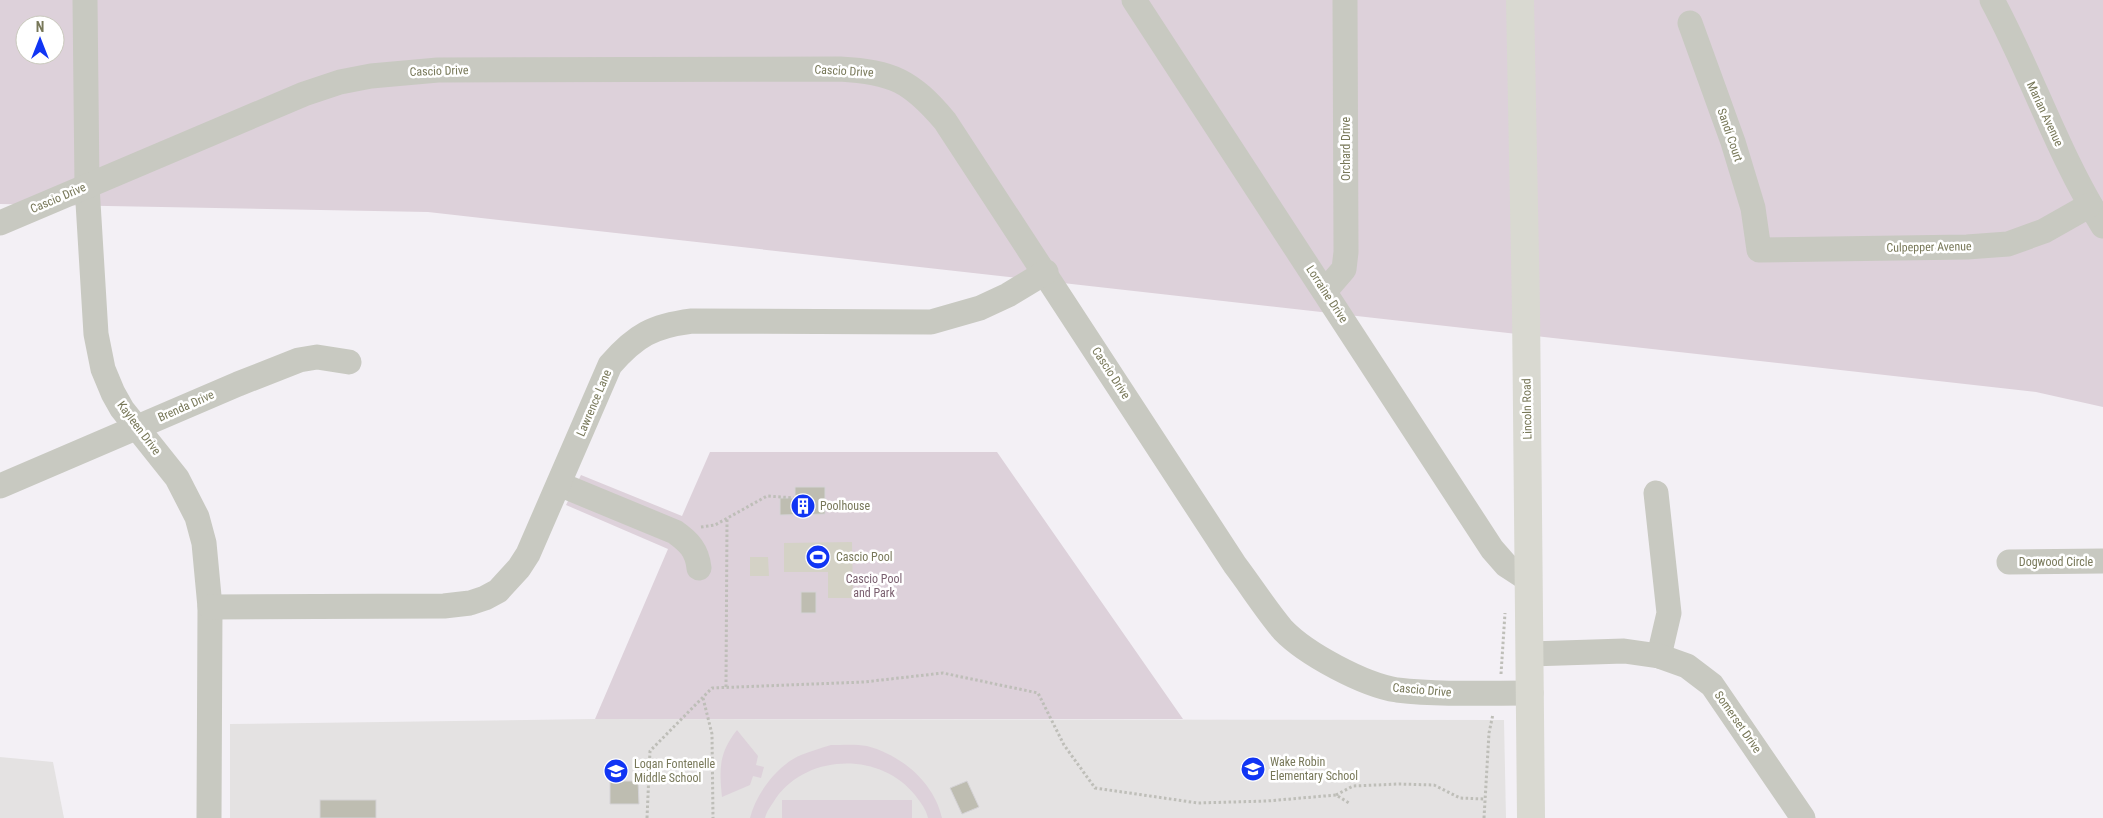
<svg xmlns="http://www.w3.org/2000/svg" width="2103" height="818" viewBox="0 0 2103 818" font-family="'Roboto Condensed',sans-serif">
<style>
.built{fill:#e4e2e2}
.green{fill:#ddd1da;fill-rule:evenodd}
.water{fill:#d4d2c6}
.building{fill:#bebdb1;stroke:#d5d3d6}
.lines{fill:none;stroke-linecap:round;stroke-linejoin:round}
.path{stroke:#bebeb8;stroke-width:3;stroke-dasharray:2.5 2.5;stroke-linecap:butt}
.minor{stroke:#c8c9c1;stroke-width:25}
.major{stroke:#d9d9d1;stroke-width:28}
.labels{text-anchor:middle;stroke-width:5;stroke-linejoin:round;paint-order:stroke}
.street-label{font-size:12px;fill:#787859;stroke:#fff}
.poi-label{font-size:12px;fill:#787859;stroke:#fff;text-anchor:start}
.park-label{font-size:12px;fill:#7b6070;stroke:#fff}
</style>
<rect width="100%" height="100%" fill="#f3f0f5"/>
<!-- built -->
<g class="built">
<polygon points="595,719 1504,720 1506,818 230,818 230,724"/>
<polygon points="0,757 53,762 64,818 0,818"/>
</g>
<!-- green -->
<g class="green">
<path d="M0,0H2103V407L2036,392L428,212L0,204ZM25,25H55V55H25Z"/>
<polygon points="710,452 997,452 1183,719 595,719 668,549 566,505 581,475 682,516"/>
<path d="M737,730L758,756L756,765L764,767L761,778L753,776L750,785L722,797C719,768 719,753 737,730Z"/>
<path d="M831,745C842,745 856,744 867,746C901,755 934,782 942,818H928C926,809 921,803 915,795C881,752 808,753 776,798C772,805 767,810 765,818H750C756,794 777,765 801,755C811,751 821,748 831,745Z"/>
<rect x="782" y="800" width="130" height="18"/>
</g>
<!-- water -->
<g class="water">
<polygon points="852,542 853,598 828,598 828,572 784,572 784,543"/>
<polygon points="750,557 768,557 769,576 750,576"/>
</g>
<!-- building -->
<g class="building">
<polygon points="795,487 825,487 825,514 780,515 780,498 795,498"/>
<rect x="801" y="592" width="15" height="21"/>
<polygon points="610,781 638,781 639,804 610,804"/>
<polygon points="967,781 979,807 962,814 950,788"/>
<rect x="320" y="800" width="56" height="18"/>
</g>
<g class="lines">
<!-- path -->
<g class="path">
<polyline points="701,527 715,525 767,496 795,498"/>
<polyline points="1501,674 1505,613"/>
<polyline points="726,687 727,518"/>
<polyline points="703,698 712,734 713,818"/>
<polyline points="1336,795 1353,786 1399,784 1434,785 1460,798 1484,799"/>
<polyline points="647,818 650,751 712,688 864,682 943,673 1038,693 1064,745 1095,788 1198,803 1267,801 1336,795 1349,803"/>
<polyline points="1484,818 1489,733 1493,714"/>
</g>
<!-- minor -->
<g class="minor">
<polyline points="85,0 87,186 96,334 103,369 113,393 122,409 177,478 197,517 204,543 210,607 209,818"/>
<polyline points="1134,0 1492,549 1506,565 1529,580"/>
<path d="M1992,0C2032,74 2058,155 2103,226"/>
<polyline points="1690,23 1733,142 1753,208 1759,250 1967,247 2008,244 2044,231 2090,205"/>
<path d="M0,223L304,94L340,82L371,76L438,70L840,69C893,72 911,81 945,121L1235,565C1251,586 1266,610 1283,630C1306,654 1364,685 1397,690C1441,695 1486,693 1531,693"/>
<polyline points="1325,291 1344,269 1346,252 1345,0"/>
<path d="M559,484L675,532C689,542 697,550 699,568"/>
<polyline points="0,486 238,384 299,360 317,357 349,362"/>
<polyline points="1656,493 1669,613 1659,656"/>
<polyline points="2009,562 2103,561"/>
<path d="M210,607L444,606L470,603L485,598L498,591L519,568L528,554L610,365C636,335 653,326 692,321L931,322L980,308L1008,295L1046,272"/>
<polyline points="1530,654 1624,651 1659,656 1687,666 1712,685 1803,818"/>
</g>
<!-- major -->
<polyline class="major" points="1520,0 1526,309 1531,818"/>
</g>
<!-- icons -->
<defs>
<symbol id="building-disc" viewBox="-11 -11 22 22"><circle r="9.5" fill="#1135f4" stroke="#fff"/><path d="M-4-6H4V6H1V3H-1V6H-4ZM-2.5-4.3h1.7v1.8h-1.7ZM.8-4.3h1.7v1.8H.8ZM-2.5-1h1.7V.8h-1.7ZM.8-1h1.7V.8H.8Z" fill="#fff"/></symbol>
<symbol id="stadium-disc" viewBox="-11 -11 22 22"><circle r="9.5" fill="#1135f4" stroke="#fff"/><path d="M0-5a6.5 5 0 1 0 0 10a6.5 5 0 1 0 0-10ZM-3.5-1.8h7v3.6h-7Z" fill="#fff"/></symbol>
<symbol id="school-disc" viewBox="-11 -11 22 22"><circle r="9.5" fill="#1135f4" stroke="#fff"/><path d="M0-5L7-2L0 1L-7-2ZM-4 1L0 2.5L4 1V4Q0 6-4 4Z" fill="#fff"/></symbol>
</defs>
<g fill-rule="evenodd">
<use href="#building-disc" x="789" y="492" width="28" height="28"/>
<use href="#stadium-disc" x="804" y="543" width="28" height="28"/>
<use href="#school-disc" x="1239" y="755" width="28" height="28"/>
<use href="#school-disc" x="602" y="757" width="28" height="28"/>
</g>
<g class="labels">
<!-- street labels -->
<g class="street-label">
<text transform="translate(439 71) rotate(-2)" y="4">Cascio Drive</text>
<text transform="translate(844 71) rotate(3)" y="4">Cascio Drive</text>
<text transform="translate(2045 114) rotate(65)" y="4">Marian Avenue</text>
<text transform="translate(1730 135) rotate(71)" y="4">Sandi Court</text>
<text transform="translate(1346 149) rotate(-90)" y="4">Orchard Drive</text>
<text transform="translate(58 198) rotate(-23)" y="4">Cascio Drive</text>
<text transform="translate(1929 247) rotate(-1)" y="4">Culpepper Avenue</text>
<text transform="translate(1327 294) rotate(57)" y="4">Lorraine Drive</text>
<text transform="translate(1111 373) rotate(57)" y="4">Cascio Drive</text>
<text transform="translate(594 403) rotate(-67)" y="4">Lawrence Lane</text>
<text transform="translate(186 406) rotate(-24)" y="4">Brenda Drive</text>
<text transform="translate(1527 409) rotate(-91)" y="4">Lincoln Road</text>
<text transform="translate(139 428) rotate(53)" y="4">Kayleen Drive</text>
<text x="2056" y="566">Dogwood Circle</text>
<text transform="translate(1422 690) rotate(5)" y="4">Cascio Drive</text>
<text transform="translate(1738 722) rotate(55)" y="4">Somerset Drive</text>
</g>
<!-- poi labels -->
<g class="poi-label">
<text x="820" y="510">Poolhouse</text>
<text x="836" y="561">Cascio Pool</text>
<text x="1270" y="766">Wake Robin<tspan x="1270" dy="14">Elementary School</tspan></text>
<text x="634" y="768">Logan Fontenelle<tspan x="634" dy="14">Middle School</tspan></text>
</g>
<!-- park labels -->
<g class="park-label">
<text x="874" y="583">Cascio Pool<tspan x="874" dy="14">and Park</tspan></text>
</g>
</g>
<!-- north arrow -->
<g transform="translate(40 40)"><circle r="24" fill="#ffffff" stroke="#c9c9bd"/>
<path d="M0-4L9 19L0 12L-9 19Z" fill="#1135f4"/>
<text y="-8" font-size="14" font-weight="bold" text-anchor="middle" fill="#787859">N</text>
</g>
</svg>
